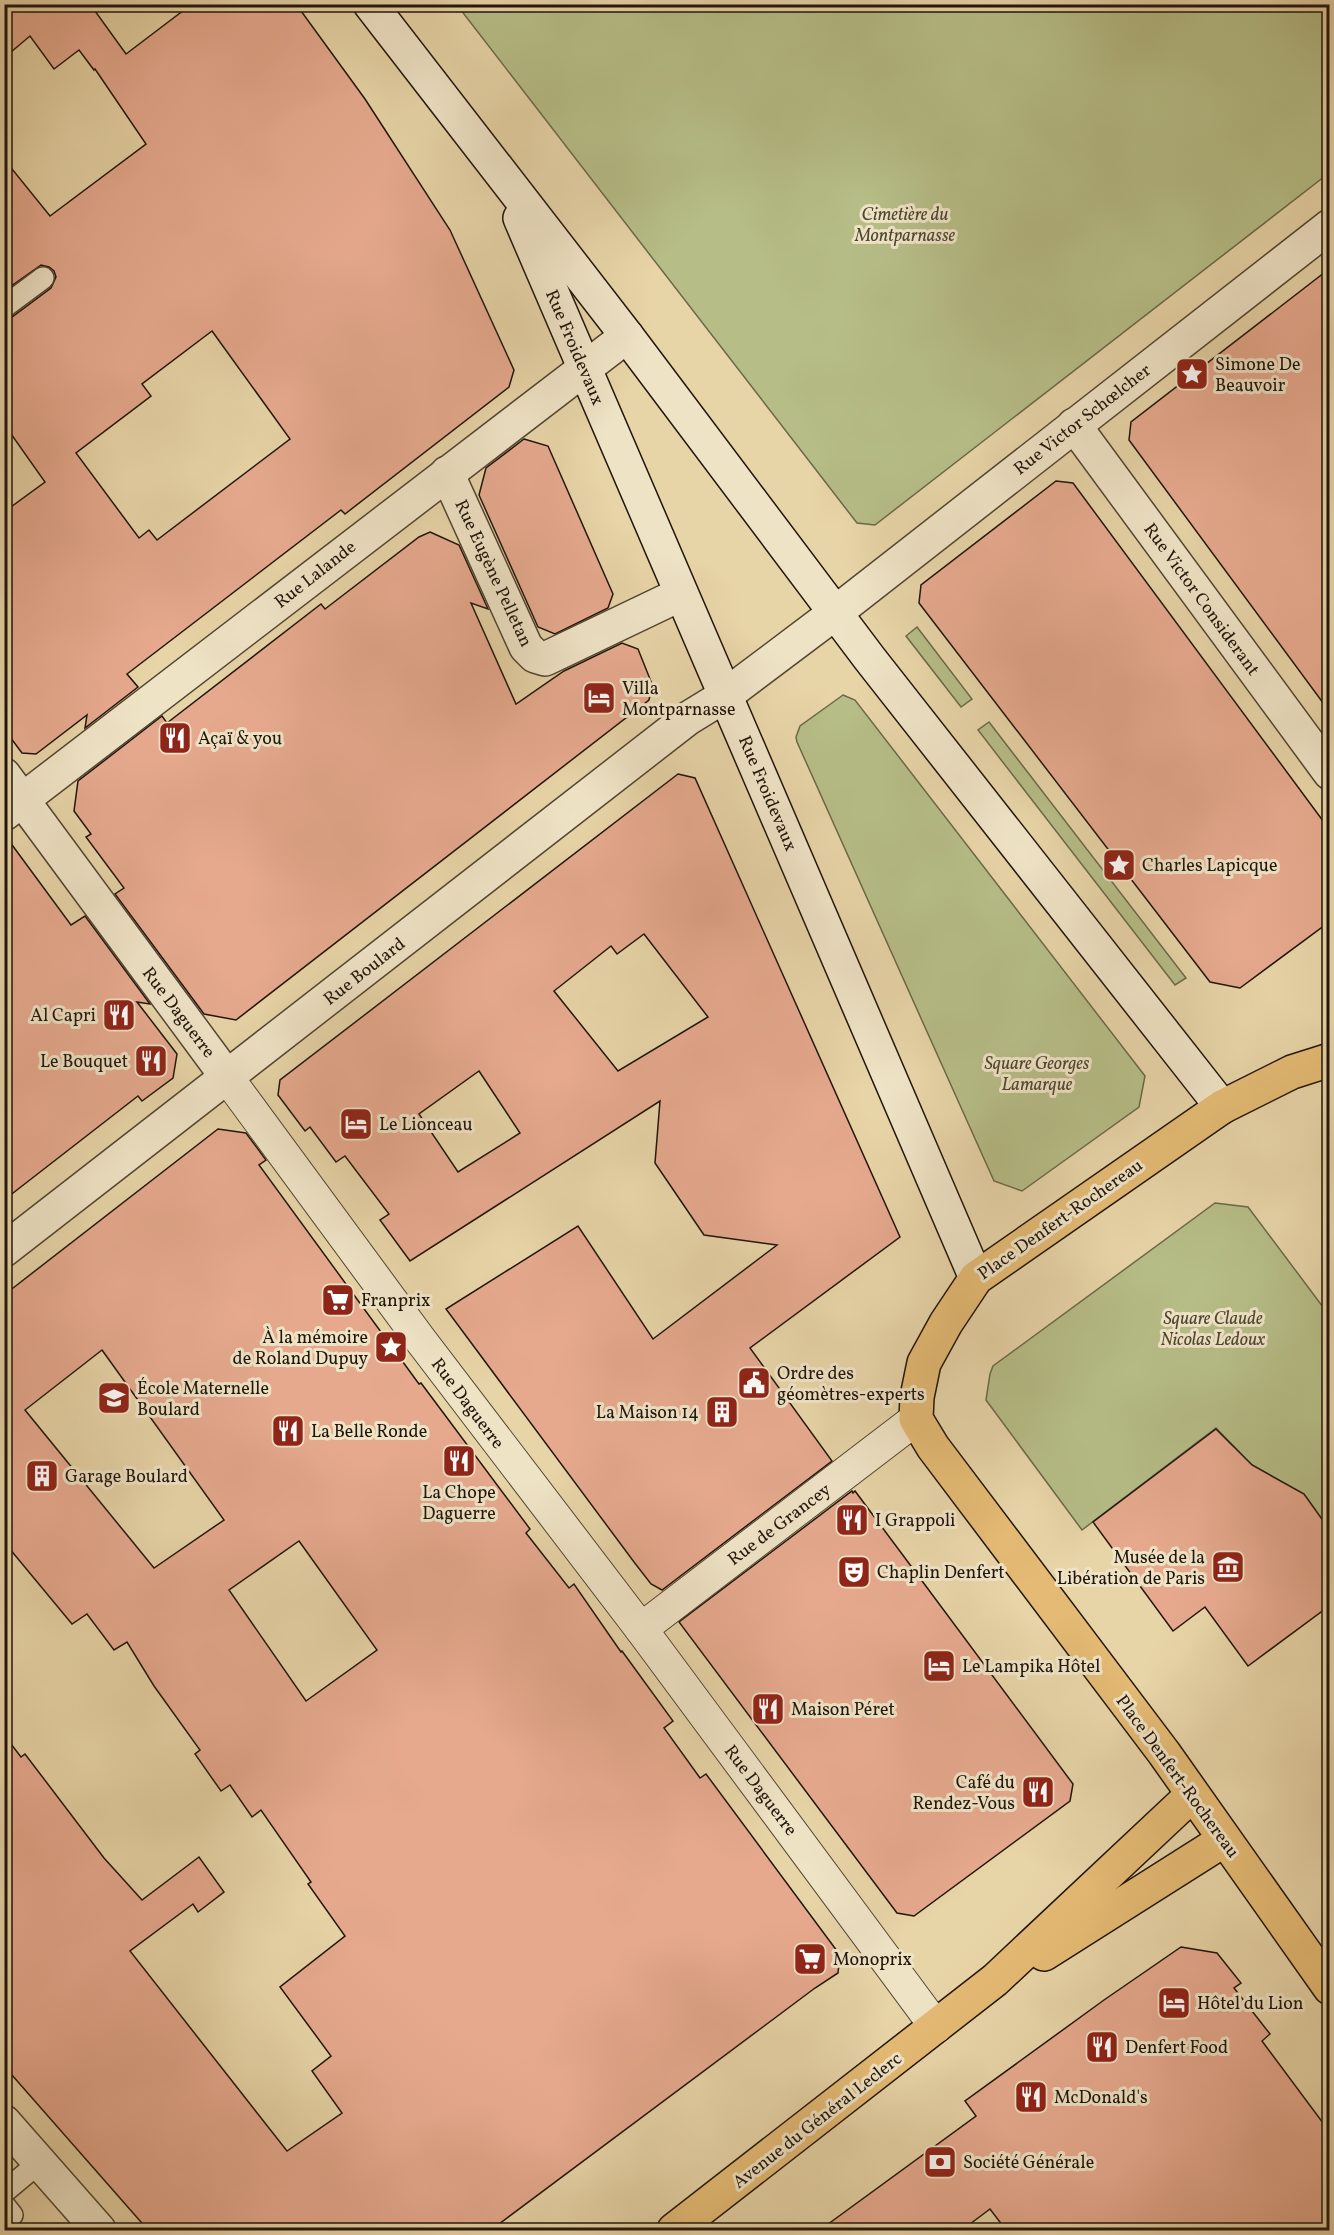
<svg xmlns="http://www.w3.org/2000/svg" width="1334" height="2235" viewBox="0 0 1334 2235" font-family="Vollkorn,serif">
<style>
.green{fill:#b6bd87;stroke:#6b6948;stroke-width:1.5}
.building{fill:#e6a98e;stroke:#20150a;stroke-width:1.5;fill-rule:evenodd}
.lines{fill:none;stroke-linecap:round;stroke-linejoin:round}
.service-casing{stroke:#524531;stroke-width:24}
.pedestrian-casing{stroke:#524531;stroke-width:34}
.minor-casing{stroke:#524531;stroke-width:36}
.secondary-casing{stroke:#20150a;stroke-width:36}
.primary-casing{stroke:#20150a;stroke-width:36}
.service{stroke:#efe3c6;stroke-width:21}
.pedestrian{stroke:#efe3c6;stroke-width:32}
.minor{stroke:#efe3c6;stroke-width:33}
.secondary{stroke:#efe3c6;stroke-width:33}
.primary{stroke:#e4ba74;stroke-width:33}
.labels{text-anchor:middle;stroke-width:6;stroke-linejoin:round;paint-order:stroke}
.park-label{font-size:18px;font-style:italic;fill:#4d4730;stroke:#efe3c6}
.street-label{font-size:18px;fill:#20150a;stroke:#efe3c6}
.poi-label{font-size:18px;fill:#20150a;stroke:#efe3c6;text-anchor:start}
</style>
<rect width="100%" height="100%" fill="#e7d4a7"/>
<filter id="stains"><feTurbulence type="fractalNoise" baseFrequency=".00333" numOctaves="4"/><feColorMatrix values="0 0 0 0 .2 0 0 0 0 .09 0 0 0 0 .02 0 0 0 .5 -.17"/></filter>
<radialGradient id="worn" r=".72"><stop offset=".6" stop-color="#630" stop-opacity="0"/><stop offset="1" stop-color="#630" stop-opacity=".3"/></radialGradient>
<!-- green -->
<g class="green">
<polygon points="457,5 1329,5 1329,173 875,525 857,523"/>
<polygon points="917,627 972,699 961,707 906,636"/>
<polygon points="843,695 855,700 1145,1076 1139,1107 1022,1191 994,1181 797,742 796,737 800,726"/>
<polygon points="989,722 1186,978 1175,985 978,730"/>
<polygon points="1215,1203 1248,1207 1329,1315 1329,1529 1304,1494 1252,1465 1216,1428 1082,1530 986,1400 990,1374 993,1366"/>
</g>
<!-- building -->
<g class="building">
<path d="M6,4H90L126,54L192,4H296L365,99L450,230L514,370L509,387L345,514L341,510L127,674L138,687L85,728L87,715L36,754L22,753L4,729V512L45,482L4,424V320L12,317L51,288L56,277L54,271L49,267L41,265L4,291V159L50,216L146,144L95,69L94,70L79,50L54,69L30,36L4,58V17L11,11ZM212,331L290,439L157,540L149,530L139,538L76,453L151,396L142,384Z"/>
<polygon points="1329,269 1329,711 1129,440 1131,422"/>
<polygon points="524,439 548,446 613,594 608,608 555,634 538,627 479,495 486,468"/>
<polygon points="1056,481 1073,483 1329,829 1329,922 1240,988 1210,982 919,603 921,585"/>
<polygon points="430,532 459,545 488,609 471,603 516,704 564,671 622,643 638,649 652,684 649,700 236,1020 204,1014 115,894 124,888 86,837 91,834 74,811 78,781 162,716 167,723 321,604 325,609 419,537"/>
<path d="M678,774L695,778L900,1237L750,1348L832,1461L662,1590L651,1584L634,1562L446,1309L578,1226L653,1339L777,1245L704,1235L655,1163L660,1101L410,1261L380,1220L389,1214L345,1156L336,1162L310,1127L305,1131L278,1095L280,1080ZM644,934L708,1017L618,1071L554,991L611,946L617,954ZM479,1071L520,1133L458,1172L419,1114Z"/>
<polygon points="4,834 71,925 85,916 150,1004 137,1002 177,1054 173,1078 142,1101 138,1096 4,1200"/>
<path d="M218,1129L246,1133L266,1160L259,1165L419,1384L421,1383L530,1529L526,1533L569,1588L574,1584L621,1652L622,1651L673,1721L664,1728L700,1778L706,1774L840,1955L838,1973L815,1988L491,2230H148L4,2066V1735L21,1757L25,1754L104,1858L142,1900L199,1857L224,1892L198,1912L193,1904L130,1951L287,2151L342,2113L312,2071L331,2056L280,1987L345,1936L308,1884L311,1882L261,1810L252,1817L230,1785L221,1791L195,1754L200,1750L154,1686L127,1642L114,1650L87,1614L72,1624L4,1542V1295ZM102,1350L224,1520L154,1568L25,1410ZM299,1541L377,1650L306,1701L229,1590Z"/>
<polygon points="1216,1429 1252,1465 1304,1494 1329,1529 1329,1606 1248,1666 1205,1607 1173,1631 1093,1522"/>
<polygon points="852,1491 853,1493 855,1491 905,1558 1073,1784 1070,1801 914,1916 897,1913 679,1622"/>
<polygon points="1181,1947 1217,1953 1241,1983 1234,1988 1270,2034 1262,2041 1329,2131 1329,2230 1006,2230 990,2209 962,2230 820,2230 976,2116 965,2101 1104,2000"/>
</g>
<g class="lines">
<defs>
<g id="service">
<polyline points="4,307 43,278"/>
<polyline points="4,2192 40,2162"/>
<polyline points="4,2205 12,2215 4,2221"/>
</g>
<g id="pedestrian">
<polyline points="227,1077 419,1338 641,1629 936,2027"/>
<polyline points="641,1629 916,1419"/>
</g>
<g id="minor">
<polyline points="1074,425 1330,773"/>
<polyline points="447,473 526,647 535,656 545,659 681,594"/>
<polyline points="4,775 227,1077"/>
<polyline points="4,814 627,336"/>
<polyline points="4,1250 687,719 726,695 835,613 1330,226"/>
<polyline points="4,2122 99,2230"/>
</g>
<g id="secondary">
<polyline points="370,4 627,336 870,659 1222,1107"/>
<polyline points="520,218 976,1278"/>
</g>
<g id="primary">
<polyline points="1330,1060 1292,1072 1222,1107 976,1278 946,1323 924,1363 917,1397 916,1419 933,1447 1164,1753 1330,1988"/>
<polyline points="1044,1954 1224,1840"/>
<polyline points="674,2230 995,1980 1192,1795"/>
</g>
</defs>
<!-- service casing -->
<use href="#service" class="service-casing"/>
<!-- pedestrian casing -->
<use href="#pedestrian" class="pedestrian-casing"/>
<!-- minor casing -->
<use href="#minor" class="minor-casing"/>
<!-- secondary casing -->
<use href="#secondary" class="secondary-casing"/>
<!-- primary casing -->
<use href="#primary" class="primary-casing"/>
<!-- service -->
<use href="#service" class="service"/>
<!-- pedestrian -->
<use href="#pedestrian" class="pedestrian"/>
<!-- minor -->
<use href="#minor" class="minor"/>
<!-- secondary -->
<use href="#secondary" class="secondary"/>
<!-- primary -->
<use href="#primary" class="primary"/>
</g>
<!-- icons -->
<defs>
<symbol id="sight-square" viewBox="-11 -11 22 22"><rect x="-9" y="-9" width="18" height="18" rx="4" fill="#8f2418" stroke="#efe3c6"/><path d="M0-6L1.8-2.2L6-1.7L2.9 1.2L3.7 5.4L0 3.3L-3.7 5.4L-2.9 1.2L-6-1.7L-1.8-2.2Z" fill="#fff"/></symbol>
<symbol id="hotel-square" viewBox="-11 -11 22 22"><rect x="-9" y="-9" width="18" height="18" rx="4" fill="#8f2418" stroke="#efe3c6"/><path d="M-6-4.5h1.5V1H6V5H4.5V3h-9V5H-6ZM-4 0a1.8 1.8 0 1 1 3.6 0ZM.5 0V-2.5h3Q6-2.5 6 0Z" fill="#fff"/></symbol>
<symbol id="restaurant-square" viewBox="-11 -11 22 22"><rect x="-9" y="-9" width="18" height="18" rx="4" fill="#8f2418" stroke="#efe3c6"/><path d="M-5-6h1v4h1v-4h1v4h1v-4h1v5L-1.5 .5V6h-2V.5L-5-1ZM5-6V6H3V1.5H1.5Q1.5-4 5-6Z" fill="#fff"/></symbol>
<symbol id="supermarket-square" viewBox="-11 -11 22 22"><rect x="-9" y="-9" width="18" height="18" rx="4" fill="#8f2418" stroke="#efe3c6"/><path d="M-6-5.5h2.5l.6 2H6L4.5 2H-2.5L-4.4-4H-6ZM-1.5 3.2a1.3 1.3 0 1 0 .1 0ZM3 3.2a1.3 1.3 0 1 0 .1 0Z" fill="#fff"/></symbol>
<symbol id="civic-square" viewBox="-11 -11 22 22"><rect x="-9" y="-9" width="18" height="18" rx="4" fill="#8f2418" stroke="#efe3c6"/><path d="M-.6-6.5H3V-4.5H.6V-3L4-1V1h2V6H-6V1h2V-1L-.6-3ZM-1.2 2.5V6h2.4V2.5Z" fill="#fff"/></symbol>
<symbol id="school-square" viewBox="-11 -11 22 22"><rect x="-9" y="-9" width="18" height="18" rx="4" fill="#8f2418" stroke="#efe3c6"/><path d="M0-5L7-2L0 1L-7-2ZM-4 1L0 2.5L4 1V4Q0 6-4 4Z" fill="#fff"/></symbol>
<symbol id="building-square" viewBox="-11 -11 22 22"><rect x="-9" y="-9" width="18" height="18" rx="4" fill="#8f2418" stroke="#efe3c6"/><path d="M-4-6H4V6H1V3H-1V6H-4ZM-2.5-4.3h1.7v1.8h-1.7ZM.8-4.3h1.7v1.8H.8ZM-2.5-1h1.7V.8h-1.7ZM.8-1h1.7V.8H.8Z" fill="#fff"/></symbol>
<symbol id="museum-square" viewBox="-11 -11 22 22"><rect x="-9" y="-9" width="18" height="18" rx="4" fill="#8f2418" stroke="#efe3c6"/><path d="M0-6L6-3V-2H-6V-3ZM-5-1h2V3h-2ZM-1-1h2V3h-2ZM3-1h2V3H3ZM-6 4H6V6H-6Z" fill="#fff"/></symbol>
<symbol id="theatre-square" viewBox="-11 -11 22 22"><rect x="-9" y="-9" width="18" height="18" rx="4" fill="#8f2418" stroke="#efe3c6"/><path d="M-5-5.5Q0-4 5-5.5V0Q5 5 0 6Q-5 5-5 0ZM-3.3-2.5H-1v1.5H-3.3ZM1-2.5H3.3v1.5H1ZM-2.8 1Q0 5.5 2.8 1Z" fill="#fff"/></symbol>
<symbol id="bank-square" viewBox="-11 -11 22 22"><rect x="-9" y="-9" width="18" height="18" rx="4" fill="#8f2418" stroke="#efe3c6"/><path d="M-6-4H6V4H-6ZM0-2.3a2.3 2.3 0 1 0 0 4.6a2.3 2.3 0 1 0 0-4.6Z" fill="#fff"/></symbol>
</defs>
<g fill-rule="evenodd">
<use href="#sight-square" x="1173" y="355" width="38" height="38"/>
<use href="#hotel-square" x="580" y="679" width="38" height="38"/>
<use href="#restaurant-square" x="156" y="719" width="38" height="38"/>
<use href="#sight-square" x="1100" y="846" width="38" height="38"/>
<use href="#restaurant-square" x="100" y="996" width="38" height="38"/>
<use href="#restaurant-square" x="132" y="1042" width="38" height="38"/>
<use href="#hotel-square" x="337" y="1105" width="38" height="38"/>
<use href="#supermarket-square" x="319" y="1281" width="38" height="38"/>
<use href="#sight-square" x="372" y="1328" width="38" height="38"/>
<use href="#civic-square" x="735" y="1364" width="38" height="38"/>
<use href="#school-square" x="95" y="1379" width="38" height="38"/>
<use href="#building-square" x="703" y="1393" width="38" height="38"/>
<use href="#restaurant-square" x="269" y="1412" width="38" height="38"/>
<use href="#restaurant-square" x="440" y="1442" width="38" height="38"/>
<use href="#building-square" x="23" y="1457" width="38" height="38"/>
<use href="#restaurant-square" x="833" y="1501" width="38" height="38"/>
<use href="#museum-square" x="1209" y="1548" width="38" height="38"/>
<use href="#theatre-square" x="835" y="1553" width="38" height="38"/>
<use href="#hotel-square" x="920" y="1647" width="38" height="38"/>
<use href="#restaurant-square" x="749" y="1690" width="38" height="38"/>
<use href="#restaurant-square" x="1019" y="1773" width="38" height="38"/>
<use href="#supermarket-square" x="791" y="1940" width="38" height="38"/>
<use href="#hotel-square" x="1155" y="1984" width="38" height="38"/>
<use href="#restaurant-square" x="1083" y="2028" width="38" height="38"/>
<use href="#restaurant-square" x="1012" y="2078" width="38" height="38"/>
<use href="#bank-square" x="921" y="2143" width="38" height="38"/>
</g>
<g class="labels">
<!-- park labels -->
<g class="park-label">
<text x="905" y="220">Cimetière du<tspan x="905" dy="21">Montparnasse</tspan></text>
<text x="1037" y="1069">Square Georges<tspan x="1037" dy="21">Lamarque</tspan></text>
<text x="1213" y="1324">Square Claude<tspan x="1213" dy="21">Nicolas Ledoux</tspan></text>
</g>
<!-- street labels -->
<g class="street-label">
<text transform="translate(575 347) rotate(67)" y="6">Rue Froidevaux</text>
<text transform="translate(1082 419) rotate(-38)" y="6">Rue Victor Schœlcher</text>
<text transform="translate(494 573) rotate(65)" y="6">Rue Eugène Pelletan</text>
<text transform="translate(315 574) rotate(-38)" y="6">Rue Lalande</text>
<text transform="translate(1202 599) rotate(54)" y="6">Rue Victor Considerant</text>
<text transform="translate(768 793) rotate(67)" y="6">Rue Froidevaux</text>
<text transform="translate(364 971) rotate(-38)" y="6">Rue Boulard</text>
<text transform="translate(179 1012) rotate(53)" y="6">Rue Daguerre</text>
<text transform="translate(1060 1219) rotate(-35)" y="6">Place Denfert-Rochereau</text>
<text transform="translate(468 1403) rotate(53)" y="6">Rue Daguerre</text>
<text transform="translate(779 1524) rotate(-37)" y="6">Rue de Grancey</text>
<text transform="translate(1178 1776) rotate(54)" y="6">Place Denfert-Rochereau</text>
<text transform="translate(761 1790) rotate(53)" y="6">Rue Daguerre</text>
<text transform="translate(817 2120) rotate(-38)" y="6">Avenue du Général Leclerc</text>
</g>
<!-- poi labels -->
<g class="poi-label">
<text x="1215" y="370">Simone De<tspan x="1215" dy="21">Beauvoir</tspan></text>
<text x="622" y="694">Villa<tspan x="622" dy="21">Montparnasse</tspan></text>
<text x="198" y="744">Açaï &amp; you</text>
<text x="1142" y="871">Charles Lapicque</text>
<text x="96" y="1021" text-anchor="end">Al Capri</text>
<text x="128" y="1067" text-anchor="end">Le Bouquet</text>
<text x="379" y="1130">Le Lionceau</text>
<text x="361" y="1306">Franprix</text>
<text x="368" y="1343" text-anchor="end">À la mémoire<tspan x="368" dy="21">de Roland Dupuy</tspan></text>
<text x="777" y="1379">Ordre des<tspan x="777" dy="21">géomètres-experts</tspan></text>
<text x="137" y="1394">École Maternelle<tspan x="137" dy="21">Boulard</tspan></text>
<text x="699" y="1418" text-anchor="end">La Maison 14</text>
<text x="311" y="1437">La Belle Ronde</text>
<text x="65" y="1482">Garage Boulard</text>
<text x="459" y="1498" text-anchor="middle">La Chope<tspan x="459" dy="21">Daguerre</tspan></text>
<text x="875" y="1526">I Grappoli</text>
<text x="1205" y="1563" text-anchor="end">Musée de la<tspan x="1205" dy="21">Libération de Paris</tspan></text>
<text x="877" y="1578">Chaplin Denfert</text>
<text x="962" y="1672">Le Lampika Hôtel</text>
<text x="791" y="1715">Maison Péret</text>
<text x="1015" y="1788" text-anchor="end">Café du<tspan x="1015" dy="21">Rendez-Vous</tspan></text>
<text x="833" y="1965">Monoprix</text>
<text x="1197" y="2009">Hôtel du Lion</text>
<text x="1125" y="2053">Denfert Food</text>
<text x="1054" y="2103">McDonald's</text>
<text x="963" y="2168">Société Générale</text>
</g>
</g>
<!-- margin -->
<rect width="1334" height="2235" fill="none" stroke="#e7d4a7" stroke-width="24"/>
<rect x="6" y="6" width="1322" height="2223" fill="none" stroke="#20150a" stroke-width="3"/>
<rect x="12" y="12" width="1310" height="2211" fill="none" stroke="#20150a" stroke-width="1.5"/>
<rect width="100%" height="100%" filter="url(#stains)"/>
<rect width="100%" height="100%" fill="url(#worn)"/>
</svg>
